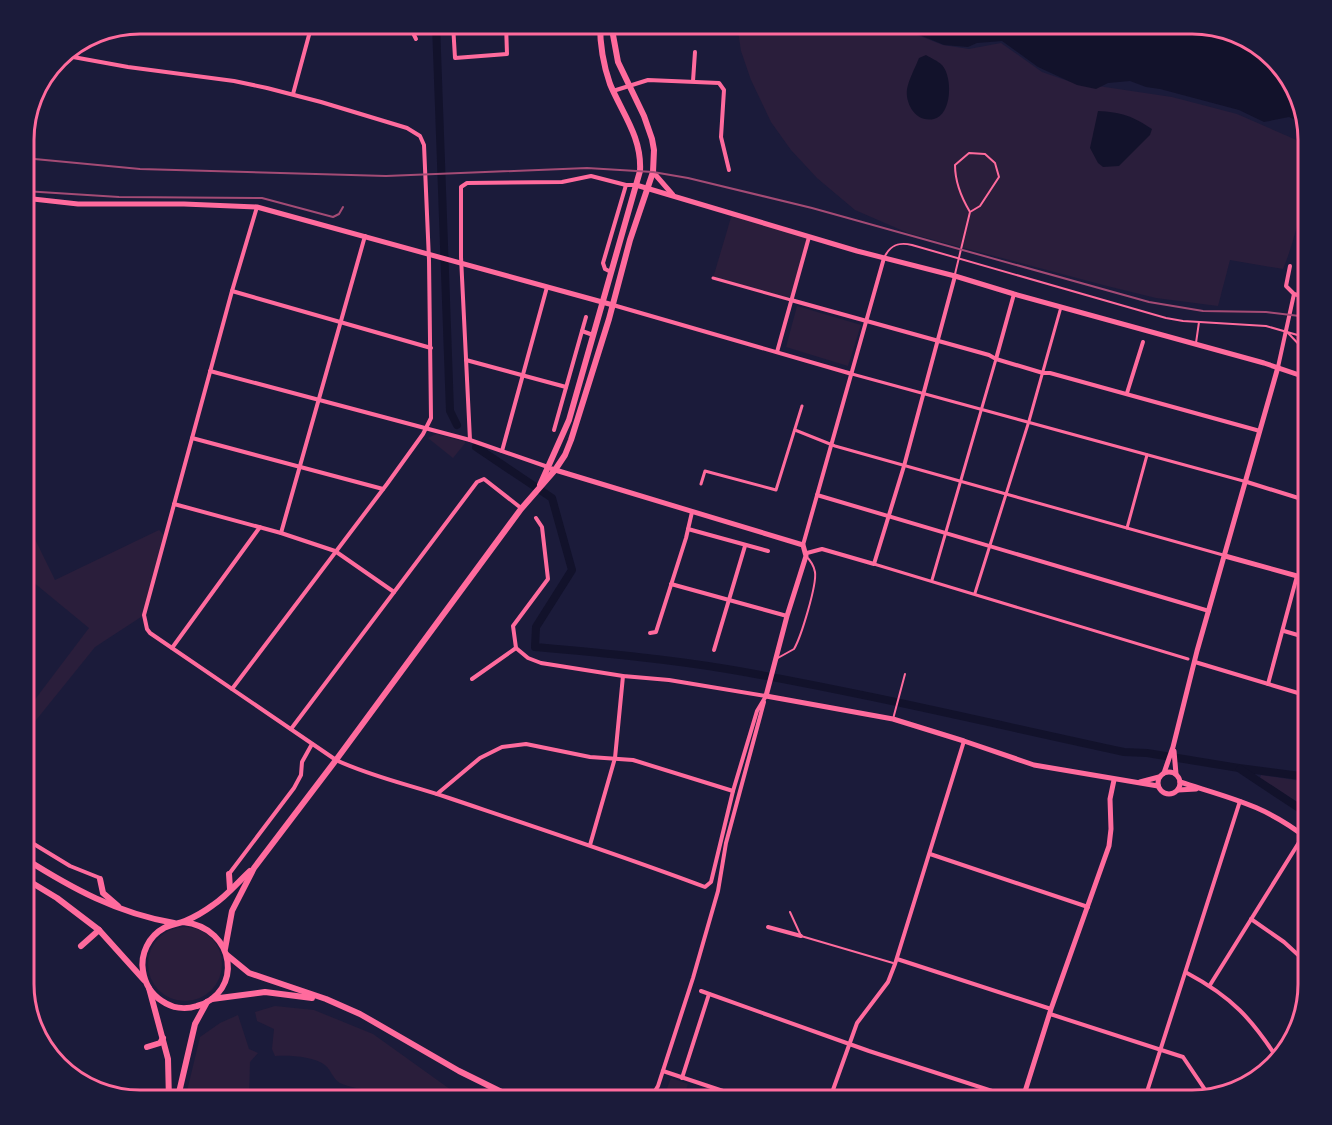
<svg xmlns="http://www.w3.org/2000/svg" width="1332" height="1125" viewBox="0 0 1332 1125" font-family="Inter,sans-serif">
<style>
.green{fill:#2a1e3b}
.water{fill:#12122b}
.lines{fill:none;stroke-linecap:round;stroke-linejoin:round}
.stream{stroke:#12122b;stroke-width:2}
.canal{stroke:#12122b;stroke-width:8}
.service{stroke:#ff6b9d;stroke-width:2}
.pedestrian{stroke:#ff6b9d;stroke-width:3}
.minor{stroke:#ff6b9d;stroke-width:4}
.tertiary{stroke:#ff6b9d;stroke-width:5}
.secondary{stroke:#ff6b9d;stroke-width:6}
.rail{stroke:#a44b75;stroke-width:2}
.rim{fill:none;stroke:#ff6b9d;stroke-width:3}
</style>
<rect width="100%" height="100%" fill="#1b1b3a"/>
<!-- green -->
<g class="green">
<path d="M737,24H889L943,45L969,49L1001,43L1042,72L1071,82L1172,97L1237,114L1308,145C1308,184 1298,233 1283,269L1230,260L1218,306L1156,298L1103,285L908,233L855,210L817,178L791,150L771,122L751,80L741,51Z"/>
<polygon points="732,214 809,236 791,300 713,278"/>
<polygon points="797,306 861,325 848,366 786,347"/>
<polygon points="436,434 466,442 453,458 428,438"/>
<polygon points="24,517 55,580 159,530 165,536 144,615 95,647 24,735 24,714 89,628 27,577 24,573"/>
<polygon points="1261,775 1308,782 1308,809 1260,778"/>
<path d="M24,902L36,909C31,919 30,930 24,939Z"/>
<circle cx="185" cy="964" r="37"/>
<path d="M275,1006L314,1010L373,1034L465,1100L470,1101H387C374,1088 355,1090 340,1083C333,1079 331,1070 325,1065C313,1056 289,1055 275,1056L272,1049L274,1029L257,1021L255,1012Z"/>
<polygon points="238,1015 249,1049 258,1053 250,1062 249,1101 191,1101 189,1100 187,1091 200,1037 220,1023"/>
<polygon points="671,1078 688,1084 682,1101 662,1101"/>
</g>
<!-- water -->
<g class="water">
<polygon points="893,24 1192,24 1269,53 1299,95 1305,124 1289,117 1264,122 1239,110 1160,89 1146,87 1130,81 1108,83 1096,89 1077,85 1038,67 1002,41 977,43 968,47 944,45"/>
<path d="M926,55C931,58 938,61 942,65C953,77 952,115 934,119C916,123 905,104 907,89C909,79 915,68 919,58Z"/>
<path d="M1098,111C1121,112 1132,116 1152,129L1150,135L1119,166L1103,167L1098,163L1090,148Z"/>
</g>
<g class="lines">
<!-- stream -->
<polyline class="stream" points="1307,813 1308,806"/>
<!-- canal -->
<g class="canal">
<polyline points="436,24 450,411 457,425"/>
<path d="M476,447L552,498L572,570L536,627L535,647C601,653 668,659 733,670C864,693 994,724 1124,752L1147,753L1239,768L1308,777"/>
<polyline points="1240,769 1308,814"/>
</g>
<!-- service -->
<g class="service">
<path d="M885,256C891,244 900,242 912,245L1166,318L1183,321L1266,326L1308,338"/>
<path d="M955,274L970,212C961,197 955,182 955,165L969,153L985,154L995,163L999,177L980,206L970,212"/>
<polyline points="1288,333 1308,354"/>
<polyline points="1196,343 1199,322"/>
<path d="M776,659L794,649C801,637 817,585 815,572C814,566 811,561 806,556"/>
<polyline points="893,719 905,674"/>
<polyline points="790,912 801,936 893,963"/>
</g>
<!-- pedestrian -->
<g class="pedestrian">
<polyline points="713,278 791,300"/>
<polyline points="852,374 1247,482"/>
<polyline points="795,430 835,446 1223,555"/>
<polyline points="701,484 705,471 776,490 802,406"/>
<polyline points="1127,528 1147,455"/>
<polyline points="874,564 1188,659"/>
<polyline points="932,580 996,359"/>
<polyline points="975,593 1029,421 1061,307"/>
</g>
<!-- minor -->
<g class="minor">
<polyline points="393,24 412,31 416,39"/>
<polyline points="453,24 455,58 507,54 506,24"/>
<polyline points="62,55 128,67 234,81 267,88 321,102 407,128 420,136 424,145 429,260 431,418 423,434 387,484 232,689"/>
<polyline points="693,81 695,52"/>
<polyline points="613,91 648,80 719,83 724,90 721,137 729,170"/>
<polyline points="293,94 312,24"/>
<path d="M257,207L232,291L144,615L147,629L150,633L336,760C372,777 411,785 449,798C535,827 620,855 705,887L711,882L733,791L757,711L766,696"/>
<polyline points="1290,266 1286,286 1294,294 1308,298"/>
<polyline points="611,272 605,269 603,263 626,185"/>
<polyline points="232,291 431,348"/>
<polyline points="791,300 989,355 996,359 1043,373 1050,373 1260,431"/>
<polyline points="613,305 852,374"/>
<polyline points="582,331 586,317"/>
<polyline points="777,352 809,237"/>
<polyline points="996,359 1014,294"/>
<polyline points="466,360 566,387"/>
<polyline points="1278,367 1294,294"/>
<polyline points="210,371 470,440 548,467"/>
<polyline points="1127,393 1143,342"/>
<polyline points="554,430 582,331 593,335"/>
<polyline points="192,438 383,489"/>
<polyline points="470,440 461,257 461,187 467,183 562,182 591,176 626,185 636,185"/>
<polyline points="502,451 547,287"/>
<polyline points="1247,482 1308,501"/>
<polyline points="817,495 1209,611"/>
<polyline points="174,504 281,533 335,551 394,592"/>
<polyline points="536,518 542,527 548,579 513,626 516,648 528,658 541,663 623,676 669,680 766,696"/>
<polyline points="688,529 768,551"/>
<polyline points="281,533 365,236"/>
<polyline points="803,545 884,258"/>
<polyline points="807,553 822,549 874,564 904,466 955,276"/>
<polyline points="671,584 787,616"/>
<polyline points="1284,631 1308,638"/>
<polyline points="650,633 656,632 686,538 692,512"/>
<polyline points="172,648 260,527"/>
<polyline points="714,650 745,546"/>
<polyline points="1195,662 1308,696"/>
<polyline points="472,679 516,648"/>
<polyline points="1268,684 1297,576"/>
<polyline points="291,729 477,482 484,479 521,508"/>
<polyline points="437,794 480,758 502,747 526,744 590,757 633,760 733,791"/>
<polyline points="24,838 70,866 100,878"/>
<polyline points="590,845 615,758 623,676"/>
<polyline points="930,854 1088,907"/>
<polyline points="229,874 294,788 301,775 302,762 312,744"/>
<polyline points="1251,919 1284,942 1308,964"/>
<polyline points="768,927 801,936"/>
<polyline points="897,959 1051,1009"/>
<path d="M1187,973C1232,997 1252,1019 1279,1061"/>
<polyline points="1210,985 1303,836"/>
<polyline points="701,991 869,1051 1023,1101"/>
<polyline points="1050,1014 1183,1057 1210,1097"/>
<polyline points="663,1071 753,1101"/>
<polyline points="682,1078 709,994"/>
<polyline points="649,1101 658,1086 693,978 718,891 726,843 764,702"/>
<polyline points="829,1101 857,1023 888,982 895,964 964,741"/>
<polyline points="1144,1101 1240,801"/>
</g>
<!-- tertiary -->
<g class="tertiary">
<polyline points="653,172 673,195"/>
<polyline points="636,185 857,251 955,276 1014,294 1264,363 1308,378"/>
<polyline points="24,198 78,204 184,204 257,207 613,305"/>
<polyline points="552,469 803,545 806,556 787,616 766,696 893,719 964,741 1034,765 1158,786"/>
<polyline points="1225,556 1308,579"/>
<polyline points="1174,751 1176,774"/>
<circle cx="1169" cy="783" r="11"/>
<polyline points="1164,773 1173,747 1197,651 1278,367"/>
<polyline points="1140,782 1159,777"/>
<path d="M1180,782C1230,798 1265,805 1308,839"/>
<polyline points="1178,790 1196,789"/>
<polyline points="1022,1101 1051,1009 1109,846 1111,829 1110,799 1114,780"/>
</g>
<!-- secondary -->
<g class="secondary">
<path d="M540,485L569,420L640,171C642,137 622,113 610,84C603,64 600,45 600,24"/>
<path d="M24,858C73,889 117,913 174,923"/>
<polyline points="229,874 230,889"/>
<polyline points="24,878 57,898 99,930 144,980"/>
<polyline points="100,879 103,893 118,906"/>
<path d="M183,922C237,928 243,993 197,1006C185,1010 172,1008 162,1001C151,994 145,984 143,971C140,954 149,936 164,928C171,924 178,924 185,921C195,917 205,911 213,905C227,896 238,882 250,871"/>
<polyline points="81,946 99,930"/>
<polyline points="225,949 232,911 254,868 336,760 521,509 555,470 565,455 571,440 609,319 630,240 653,172 654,150 652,139 644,116 618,62 611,24"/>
<polyline points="227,955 249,973 326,999 360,1014 459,1071 520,1101"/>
<polyline points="149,988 168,1059 169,1101"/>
<polyline points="212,999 265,992 312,998"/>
<polyline points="147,1047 160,1043 163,1038"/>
<polyline points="177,1101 195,1024 207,1002"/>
</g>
<!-- rail -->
<g class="rail">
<polyline points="24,158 140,169 386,176 587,168 653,172 688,178 812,208 1149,302 1203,311 1266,312 1308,317"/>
<polyline points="24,191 119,197 262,198 333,217 339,214 343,207"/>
</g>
</g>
<!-- crop -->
<path d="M0 0H1332V1125H0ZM140 34H1192A106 106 0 0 1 1298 140V984A106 106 0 0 1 1192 1090H140A106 106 0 0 1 34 984V140A106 106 0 0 1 140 34Z" fill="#1b1b3a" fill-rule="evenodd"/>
<path class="rim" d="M140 34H1192A106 106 0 0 1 1298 140V984A106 106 0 0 1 1192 1090H140A106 106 0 0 1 34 984V140A106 106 0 0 1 140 34Z"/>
</svg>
